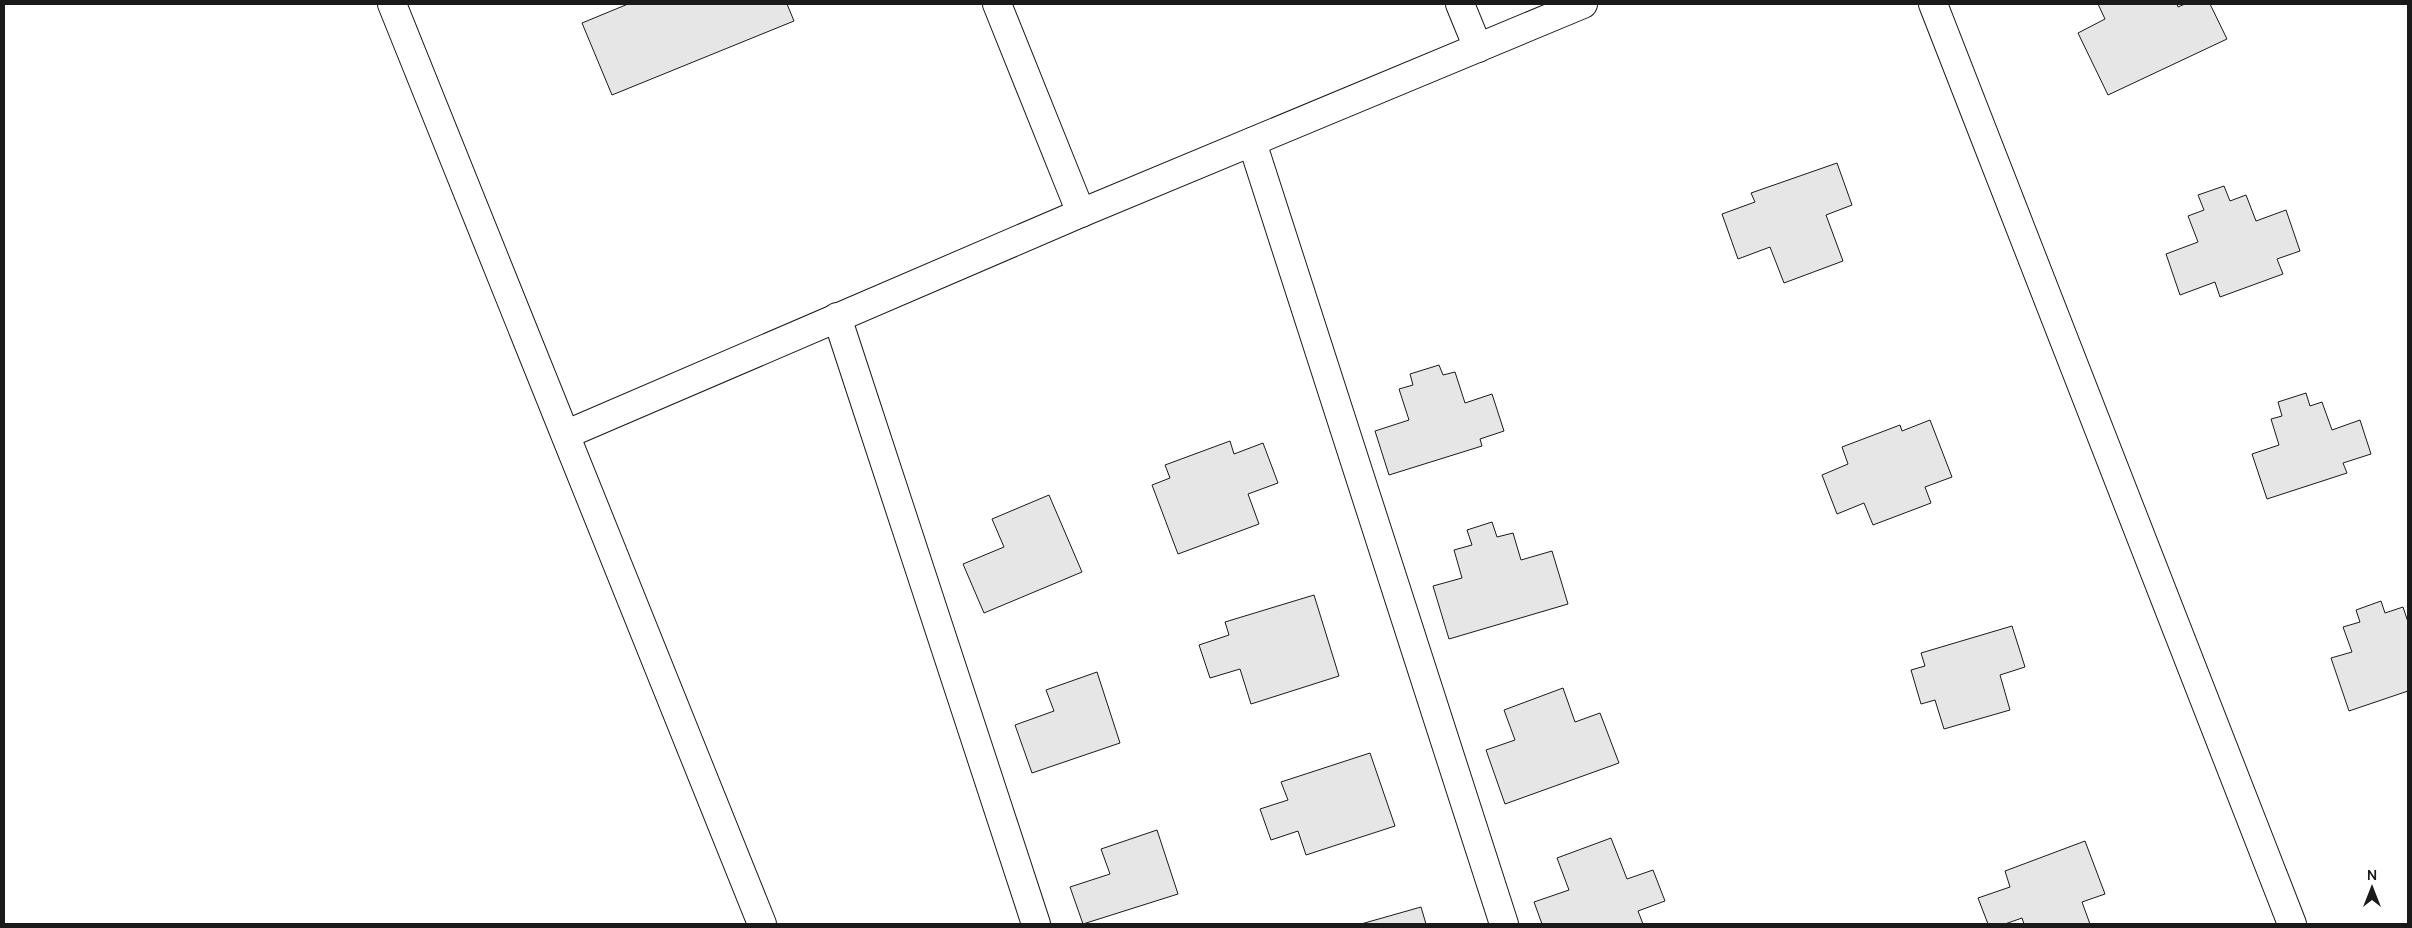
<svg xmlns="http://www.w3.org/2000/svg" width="2412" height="928" viewBox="0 0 2412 928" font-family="Manrope,sans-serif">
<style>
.building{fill:#e6e6e6;stroke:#1a1a1a}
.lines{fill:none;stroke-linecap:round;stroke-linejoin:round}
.street-casing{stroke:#1a1a1a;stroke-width:30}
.street{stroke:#fff;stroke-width:28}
</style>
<rect width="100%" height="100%" fill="#fff"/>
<!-- building -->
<g class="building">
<polygon points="628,4 787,4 794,21 612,95 582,23"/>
<polygon points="2098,4 2177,4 2178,7 2185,4 2210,4 2227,39 2108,95 2078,33 2105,19"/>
<polygon points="1837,163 1852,205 1826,215 1843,261 1784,283 1770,247 1738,259 1722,214 1755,202 1751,193"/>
<polygon points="2224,186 2230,201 2246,195 2256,221 2286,210 2300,251 2277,259 2283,274 2220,297 2215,282 2180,295 2166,254 2198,242 2188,216 2204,210 2198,195"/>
<polygon points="1439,365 1443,375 1455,372 1465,403 1492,394 1504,431 1480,439 1482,446 1389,475 1375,431 1409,420 1399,389 1413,385 1410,374"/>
<polygon points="2306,393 2310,406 2322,402 2332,430 2360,420 2371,454 2343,463 2347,473 2267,499 2252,454 2279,445 2271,419 2282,416 2278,402"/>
<polygon points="1930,420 1952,477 1925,487 1931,503 1873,525 1864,503 1837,514 1822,475 1848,464 1842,447 1900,425 1902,431"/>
<polygon points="1230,441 1234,454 1263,443 1278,483 1248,494 1259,524 1178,554 1152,485 1170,478 1165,465"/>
<polygon points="1049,495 1082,572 984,613 963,564 1004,547 992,519"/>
<polygon points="1492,522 1497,537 1513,533 1521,560 1552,551 1568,604 1449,639 1433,586 1462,578 1454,550 1472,545 1467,530"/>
<polygon points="1314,595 1339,676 1251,704 1240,669 1210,678 1199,645 1229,635 1225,622"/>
<polygon points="2381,601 2385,613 2403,607 2408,622 2408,691 2349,711 2331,658 2352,652 2343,627 2360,622 2356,610"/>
<polygon points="2012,626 2025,667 2000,675 2010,710 1944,729 1935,700 1921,704 1911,670 1925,666 1921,653"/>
<polygon points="1097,672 1120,743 1032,773 1015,725 1054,711 1046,690"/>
<polygon points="1563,688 1575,722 1600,713 1619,763 1505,804 1486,750 1515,740 1504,710"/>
<polygon points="1370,753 1395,826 1306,855 1298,831 1271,840 1260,809 1288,800 1281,782"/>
<polygon points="1157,830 1178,894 1083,924 1070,887 1110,874 1101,849"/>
<polygon points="1611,838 1627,879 1653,870 1665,901 1638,911 1643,924 1542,924 1534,902 1569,890 1557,858"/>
<polygon points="2085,841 2105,894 2082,902 2090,924 2024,924 2022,918 2005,924 1988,924 1978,898 2010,887 2005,871"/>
<polygon points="1421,907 1426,924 1361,924"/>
</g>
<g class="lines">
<defs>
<g id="street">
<polyline points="392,4 762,924"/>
<polyline points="997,4 1081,213"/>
<polyline points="1460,4 1478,48"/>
<polyline points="1933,4 2292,924"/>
<polyline points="1252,142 1504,924"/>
<polyline points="837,317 1036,924"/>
<polyline points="567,434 1081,213 1583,4"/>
</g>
</defs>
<!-- street casing -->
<use href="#street" class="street-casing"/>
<!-- street -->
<use href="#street" class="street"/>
</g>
<!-- border -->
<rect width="2412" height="928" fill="none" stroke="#1a1a1a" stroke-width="10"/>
<!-- north arrow -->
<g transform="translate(2372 888)" stroke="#ffffff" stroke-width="4" paint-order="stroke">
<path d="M0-4L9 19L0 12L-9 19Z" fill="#1a1a1a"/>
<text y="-8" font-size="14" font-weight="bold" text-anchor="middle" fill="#1a1a1a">N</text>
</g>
</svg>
